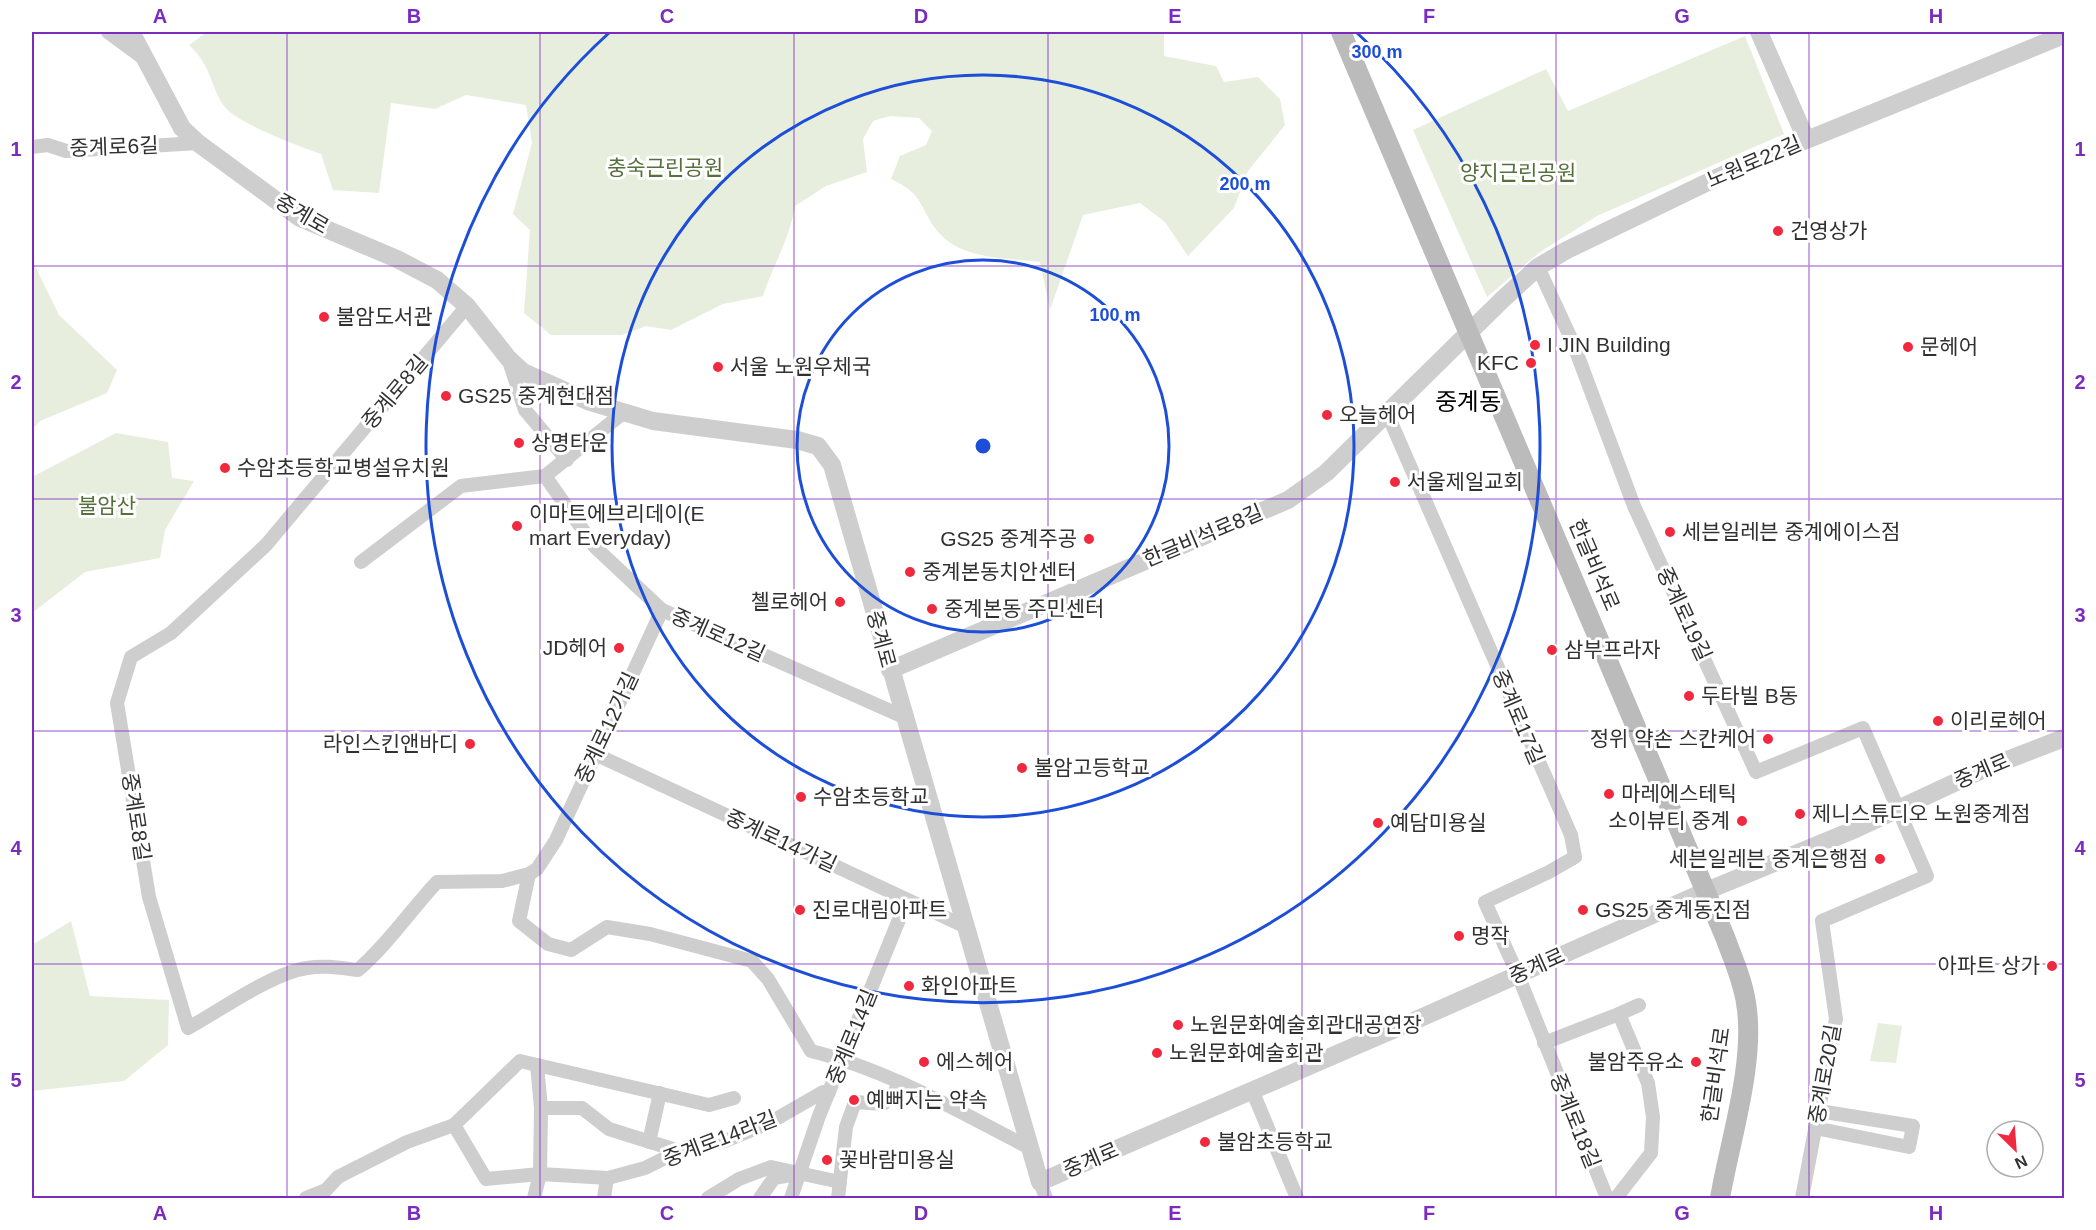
<svg xmlns="http://www.w3.org/2000/svg" width="2096" height="1230" viewBox="0 0 2096 1230" font-family="Arial,'Noto Sans KR',sans-serif">
<style>
.green{fill:#e7eede}
.lines{fill:none;stroke-linecap:round;stroke-linejoin:round}
.minor{stroke:#cecece;stroke-width:14}
.tertiary{stroke:#cecece;stroke-width:18}
.secondary{stroke:#bbb;stroke-width:20}
.grid{fill:none;stroke:#7b2cbf;stroke-width:1.5;stroke-opacity:0.55}
.ring{fill:none;stroke:#1d4ed8;stroke-width:3}
.poi-dot{fill:#f1293e;stroke:#fff;stroke-width:2}
.labels{text-anchor:middle;stroke-width:6;stroke-linejoin:round;paint-order:stroke}
.street-label{font-size:21px;fill:#313131;stroke:#fff}
.park-label{font-size:21px;fill:#55703a;stroke:#fff}
.poi-label{font-size:21px;fill:#313131;stroke:#fff;text-anchor:start}
.quarter-label{font-size:24px;fill:#000;stroke:#fff}
.centre{fill:#1d4ed8;stroke:#fff;stroke-width:3}
.ring-label{font-size:18px;text-anchor:middle;font-weight:bold;fill:#1d4ed8;stroke:#fff;stroke-width:6;stroke-linejoin:round;paint-order:stroke}
.neatline{fill:none;stroke:#7b2cbf;stroke-width:2}
.grid-label{font-size:20px;text-anchor:middle;font-weight:bold;fill:#7b2cbf}
</style>
<rect width="100%" height="100%" fill="#fff"/>
<!-- green -->
<g class="green">
<path d="M207,32H1164V56L1216,66L1224,82L1258,77L1280,99L1285,125L1248,171L1234,208L1188,256L1165,222L1140,203L1083,215L1050,310L1040,262C1007,258 963,260 939,233C918,208 926,195 891,179L900,156L926,145L932,131L919,118L890,116L873,121L863,139L867,172L826,186L795,206C790,238 773,265 763,296L723,304L671,330L646,326L622,335H551L524,313L530,230L513,214L532,143L526,105L466,95L435,109L391,103L379,193L333,190L321,154C300,147 236,123 224,106C209,84 213,68 189,45Z"/>
<polygon points="1745,36 1784,134 1597,216 1540,252 1487,297 1413,130 1546,69 1568,111"/>
<polygon points="32,264 34,264 59,315 117,370 107,393 40,421 32,430"/>
<polygon points="116,433 168,442 172,478 194,481 165,530 160,558 85,572 32,613 32,477"/>
<polygon points="71,921 90,996 169,1000 168,1045 124,1081 32,1091 32,945"/>
<polygon points="1878,1023 1902,1026 1896,1063 1870,1061"/>
</g>
<g class="lines">
<!-- minor -->
<g class="minor">
<polyline points="108,32 142,57"/>
<polyline points="32,147 48,145 66,151 198,143"/>
<polyline points="1538,267 1573,343 1634,506 1756,772 1863,728 1927,876 1822,921 1836,1019 1802,1198"/>
<path d="M467,306L266,545L171,633L131,657L117,703L149,897L188,1028C221,1010 272,973 307,968C325,965 340,968 358,970C388,944 410,911 437,882L502,881L529,874L537,869L556,840L662,610"/>
<polyline points="508,358 525,410 567,460"/>
<polyline points="1387,413 1571,835 1575,857 1549,872 1485,902 1518,975 1607,1198"/>
<polyline points="545,476 595,547 662,610 904,717"/>
<polyline points="361,562 461,486 545,476 623,413"/>
<polyline points="595,754 966,927"/>
<path d="M529,874L519,921L548,944L571,950L607,927L650,934L752,961L768,979L811,1051C889,1070 961,1113 1032,1149"/>
<polyline points="1619,1014 1639,1005"/>
<polyline points="1544,1043 1619,1014 1648,1083 1653,1117 1651,1153 1616,1198"/>
<polyline points="1252,1090 1297,1198"/>
<polyline points="541,1108 582,1108 609,1129 679,1151"/>
<polyline points="454,1125 486,1179 540,1174 541,1108 537,1065"/>
<polyline points="1815,1128 1909,1147 1913,1126 1819,1111"/>
<polyline points="649,1142 660,1093"/>
<polyline points="1040,1182 1046,1198"/>
<polyline points="306,1198 326,1190 338,1177 407,1142 454,1125 520,1061 709,1105 734,1098"/>
<polyline points="534,1198 540,1174 608,1178 645,1168 687,1147 725,1141 769,1123 823,1092 829,1092"/>
<polyline points="604,1198 607,1178"/>
<polyline points="708,1198 739,1179 771,1167 840,1182"/>
<polyline points="760,1198 774,1178 791,1175"/>
<polyline points="791,1198 819,1116 907,900"/>
<polyline points="838,1198 846,1127 855,1102 883,1104 894,1094 899,1082"/>
</g>
<!-- tertiary -->
<g class="tertiary">
<polyline points="131,32 182,128 198,143 300,218 397,259 437,280 467,306 508,358 523,372 590,402 653,421 797,440 818,446 832,465 1040,1182 1425,1016 1704,892 1851,831 1984,769 2064,738"/>
<polyline points="1759,32 1806,139"/>
<polyline points="890,670 1288,500 1326,473 1502,300 1538,267 1567,250 1733,170 2064,35"/>
</g>
<!-- secondary -->
<path class="secondary" d="M1341,32L1725,937C1733,959 1743,981 1746,1003C1756,1061 1730,1140 1720,1198"/>
</g>
<!-- grid -->
<path class="grid" d="M287,32V1198M540,32V1198M794,32V1198M1048,32V1198M1302,32V1198M1556,32V1198M1809,32V1198M32,266H2064M32,499H2064M32,731H2064M32,964H2064"/>
<!-- distance rings -->
<g class="ring">
<circle cx="983" cy="446" r="186"/>
<circle cx="983" cy="446" r="371"/>
<path d="M1356 32A557 557 0 1 1 610 32"/>
</g>
<!-- markers -->
<g class="poi-dot">
<circle cx="1778" cy="231" r="6"/>
<circle cx="324" cy="317" r="6"/>
<circle cx="1535" cy="345" r="6"/>
<circle cx="1908" cy="347" r="6"/>
<circle cx="1531" cy="363" r="6"/>
<circle cx="718" cy="367" r="6"/>
<circle cx="446" cy="396" r="6"/>
<circle cx="1327" cy="415" r="6"/>
<circle cx="519" cy="443" r="6"/>
<circle cx="225" cy="468" r="6"/>
<circle cx="1395" cy="482" r="6"/>
<circle cx="517" cy="526" r="6"/>
<circle cx="1670" cy="532" r="6"/>
<circle cx="1089" cy="539" r="6"/>
<circle cx="910" cy="572" r="6"/>
<circle cx="840" cy="602" r="6"/>
<circle cx="932" cy="609" r="6"/>
<circle cx="619" cy="648" r="6"/>
<circle cx="1552" cy="650" r="6"/>
<circle cx="1689" cy="696" r="6"/>
<circle cx="1938" cy="721" r="6"/>
<circle cx="1768" cy="739" r="6"/>
<circle cx="470" cy="744" r="6"/>
<circle cx="1022" cy="768" r="6"/>
<circle cx="1609" cy="794" r="6"/>
<circle cx="801" cy="797" r="6"/>
<circle cx="1800" cy="814" r="6"/>
<circle cx="1742" cy="821" r="6"/>
<circle cx="1378" cy="823" r="6"/>
<circle cx="1880" cy="859" r="6"/>
<circle cx="800" cy="910" r="6"/>
<circle cx="1583" cy="910" r="6"/>
<circle cx="1459" cy="936" r="6"/>
<circle cx="2052" cy="966" r="6"/>
<circle cx="909" cy="986" r="6"/>
<circle cx="1178" cy="1025" r="6"/>
<circle cx="1157" cy="1053" r="6"/>
<circle cx="924" cy="1062" r="6"/>
<circle cx="1696" cy="1062" r="6"/>
<circle cx="854" cy="1100" r="6"/>
<circle cx="1205" cy="1142" r="6"/>
<circle cx="827" cy="1160" r="6"/>
</g>
<g class="labels">
<!-- street labels -->
<g class="street-label">
<text transform="translate(114 147) rotate(-2)" y="7">중계로6길</text>
<text transform="translate(1754 162) rotate(-23)" y="7">노원로22길</text>
<text transform="translate(302 214) rotate(30)" y="7">중계로</text>
<text transform="translate(395 392) rotate(-50)" y="7">중계로8길</text>
<text transform="translate(1203 536) rotate(-23)" y="7">한글비석로8길</text>
<text transform="translate(1594 565) rotate(67)" y="7">한글비석로</text>
<text transform="translate(1684 614) rotate(65)" y="7">중계로19길</text>
<text transform="translate(718 635) rotate(24)" y="7">중계로12길</text>
<text transform="translate(881 639) rotate(75)" y="7">중계로</text>
<text transform="translate(1518 717) rotate(67)" y="7">중계로17길</text>
<text transform="translate(607 728) rotate(-65)" y="7">중계로12가길</text>
<text transform="translate(1982 771) rotate(-23)" y="7">중계로</text>
<text transform="translate(136 817) rotate(81)" y="7">중계로8길</text>
<text transform="translate(781 841) rotate(25)" y="7">중계로14가길</text>
<text transform="translate(1537 966) rotate(-24)" y="7">중계로</text>
<text transform="translate(852 1037) rotate(-68)" y="7">중계로14길</text>
<text transform="translate(1825 1074) rotate(-80)" y="7">중계로20길</text>
<text transform="translate(1716 1075) rotate(-82)" y="7">한글비석로</text>
<text transform="translate(1575 1121) rotate(68)" y="7">중계로18길</text>
<text transform="translate(720 1139) rotate(-21)" y="7">중계로14라길</text>
<text transform="translate(1091 1160) rotate(-23)" y="7">중계로</text>
</g>
<!-- park labels -->
<g class="park-label">
<text x="665" y="175">충숙근린공원</text>
<text x="1518" y="180">양지근린공원</text>
<text x="107" y="513">불암산</text>
</g>
<!-- poi labels -->
<g class="poi-label">
<text x="1790" y="238">건영상가</text>
<text x="336" y="324">불암도서관</text>
<text x="1547" y="352">I JIN Building</text>
<text x="1920" y="354">문헤어</text>
<text x="1519" y="370" text-anchor="end">KFC</text>
<text x="730" y="374">서울 노원우체국</text>
<text x="458" y="403">GS25 중계현대점</text>
<text x="1339" y="422">오늘헤어</text>
<text x="531" y="450">상명타운</text>
<text x="237" y="475">수암초등학교병설유치원</text>
<text x="1407" y="489">서울제일교회</text>
<text x="529" y="521">이마트에브리데이(E<tspan x="529" dy="24">mart Everyday)</tspan></text>
<text x="1682" y="539">세븐일레븐 중계에이스점</text>
<text x="1077" y="546" text-anchor="end">GS25 중계주공</text>
<text x="922" y="579">중계본동치안센터</text>
<text x="828" y="609" text-anchor="end">첼로헤어</text>
<text x="944" y="616">중계본동 주민센터</text>
<text x="607" y="655" text-anchor="end">JD헤어</text>
<text x="1564" y="657">삼부프라자</text>
<text x="1701" y="703">두타빌 B동</text>
<text x="1950" y="728">이리로헤어</text>
<text x="1756" y="746" text-anchor="end">정위 약손 스칸케어</text>
<text x="458" y="751" text-anchor="end">라인스킨앤바디</text>
<text x="1034" y="775">불암고등학교</text>
<text x="1621" y="801">마레에스테틱</text>
<text x="813" y="804">수암초등학교</text>
<text x="1812" y="821">제니스튜디오 노원중계점</text>
<text x="1730" y="828" text-anchor="end">소이뷰티 중계</text>
<text x="1390" y="830">예담미용실</text>
<text x="1868" y="866" text-anchor="end">세븐일레븐 중계은행점</text>
<text x="812" y="917">진로대림아파트</text>
<text x="1595" y="917">GS25 중계동진점</text>
<text x="1471" y="943">명작</text>
<text x="2040" y="973" text-anchor="end">아파트 상가</text>
<text x="921" y="993">화인아파트</text>
<text x="1190" y="1032">노원문화예술회관대공연장</text>
<text x="1169" y="1060">노원문화예술회관</text>
<text x="936" y="1069">에스헤어</text>
<text x="1684" y="1069" text-anchor="end">불암주유소</text>
<text x="866" y="1107">예뻐지는 약속</text>
<text x="1217" y="1149">불암초등학교</text>
<text x="839" y="1167">꽃바람미용실</text>
</g>
<!-- quarter labels -->
<g class="quarter-label">
<text x="1468" y="410">중계동</text>
</g>
</g>
<circle cx="983" cy="446" r="9" class="centre"/>
<g class="ring-label">
<text x="1377" y="58">300 m</text>
<text x="1245" y="190">200 m</text>
<text x="1115" y="321">100 m</text>
</g>
<!-- border -->
<rect width="2096" height="1230" fill="none" stroke="#ffffff" stroke-width="66"/>
<!-- north arrow -->
<g transform="translate(2015 1149) rotate(155)"><circle r="28" fill="#ffffff" stroke="#adadad" stroke-width="1.5"/>
<path d="M0-4.5L10 22L0 15L-10 22Z" fill="#f1293e"/>
<text y="-9" font-size="16" font-weight="bold" text-anchor="middle" fill="#313131">N</text>
</g>
<rect x="33" y="33" width="2030" height="1164" class="neatline"/>
<g class="grid-label">
<text x="160" y="23">A</text>
<text x="414" y="23">B</text>
<text x="667" y="23">C</text>
<text x="921" y="23">D</text>
<text x="1175" y="23">E</text>
<text x="1429" y="23">F</text>
<text x="1682" y="23">G</text>
<text x="1936" y="23">H</text>
<text x="16" y="156">1</text>
<text x="2080" y="156">1</text>
<text x="16" y="389">2</text>
<text x="2080" y="389">2</text>
<text x="16" y="622">3</text>
<text x="2080" y="622">3</text>
<text x="16" y="855">4</text>
<text x="2080" y="855">4</text>
<text x="16" y="1087">5</text>
<text x="2080" y="1087">5</text>
<text x="160" y="1220">A</text>
<text x="414" y="1220">B</text>
<text x="667" y="1220">C</text>
<text x="921" y="1220">D</text>
<text x="1175" y="1220">E</text>
<text x="1429" y="1220">F</text>
<text x="1682" y="1220">G</text>
<text x="1936" y="1220">H</text>
</g>
</svg>
